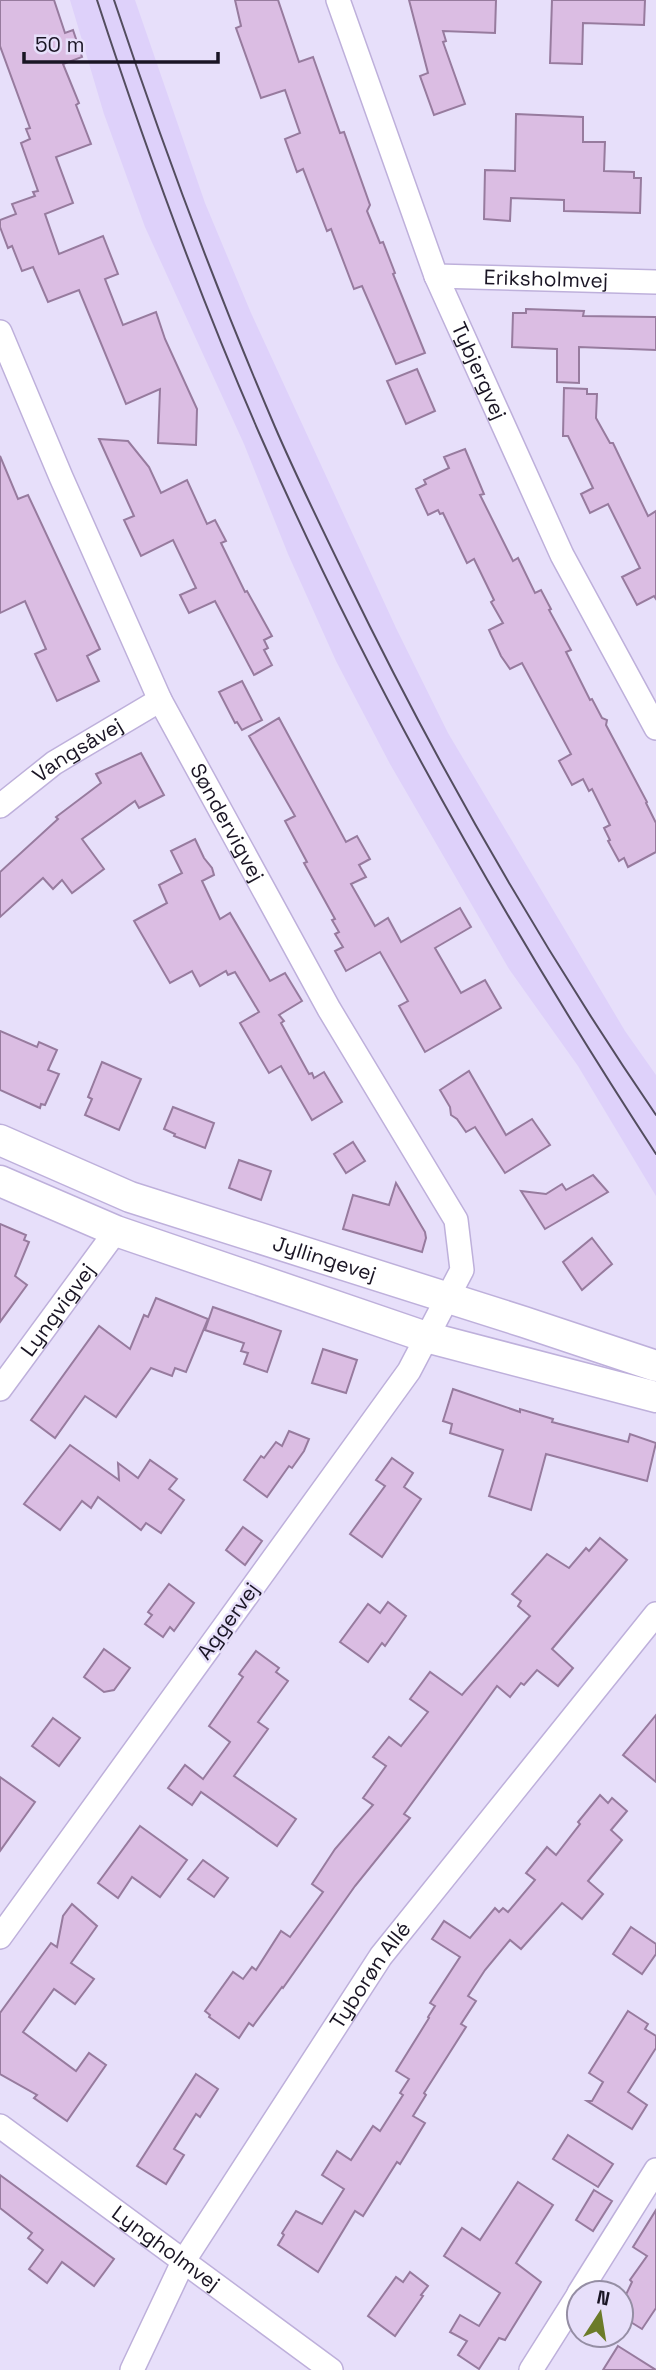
<svg xmlns="http://www.w3.org/2000/svg" width="656" height="2370" viewBox="0 0 656 2370" font-family="'Space Grotesk',sans-serif">
<style>
.built{fill:#ded1fa}
.building{fill:#dbbde3;stroke:#977b9e;stroke-width:2}
.lines{fill:none;stroke-linecap:round;stroke-linejoin:round}
.minor-casing{stroke:#beb0db;stroke-width:26}
.tertiary-casing{stroke:#beb0db;stroke-width:33}
.minor{stroke:#fff;stroke-width:23}
.tertiary{stroke:#fff;stroke-width:30}
.tram{stroke:#534d5f;stroke-width:2}
.labels{text-anchor:middle;stroke-width:5;stroke-linejoin:round;paint-order:stroke}
.street-label{font-size:21px;fill:#1a1524;stroke:#e7dffa}
</style>
<rect width="100%" height="100%" fill="#e7dffa"/>
<!-- built -->
<polygon class="built" points="70,0 135,0 205,203 251,313 396,628 448,733 625,1031 656,1075 656,1196 578,1066 509,969 390,764 336,661 288,554 244,444 145,227 104,114"/>
<!-- building -->
<g class="building">
<polygon points="0,0 54,0 65,33 73,30 82,57 63,64 79,103 76,105 91,144 56,157 73,203 45,214 59,254 103,236 118,274 105,279 123,325 156,312 165,339 197,409 196,445 158,443 160,389 126,404 79,290 48,302 33,267 22,271 12,246 8,248 0,227 0,220 16,214 12,204 35,196 33,192 38,191 21,143 30,139 26,129 30,128 0,46"/>
<polygon points="235,0 278,0 299,62 313,57 340,133 344,132 370,205 367,211 380,243 383,242 395,273 393,274 425,353 396,364 362,286 354,289 331,229 327,231 303,169 297,172 285,139 300,133 285,90 261,98 236,28 241,26"/>
<polygon points="409,0 496,0 495,33 443,31 446,41 443,42 465,104 434,115 420,76 428,73"/>
<polygon points="552,0 645,0 644,25 583,23 582,64 550,63"/>
<polygon points="516,114 583,117 583,142 605,142 604,171 634,172 634,178 641,178 640,213 564,211 564,200 511,198 510,221 484,219 485,170 515,171"/>
<polygon points="526,309 584,311 583,316 656,317 656,350 579,347 579,383 557,382 557,349 512,347 513,313 526,313"/>
<polygon points="417,369 435,411 406,424 387,381"/>
<polygon points="564,388 587,389 587,394 597,394 596,418 610,443 613,443 648,516 656,511 656,599 654,596 637,605 622,577 640,568 608,504 590,513 581,494 593,488 568,436 563,436"/>
<polygon points="99,439 128,441 149,467 161,493 187,480 207,524 215,520 226,541 221,543 245,592 247,591 272,636 264,640 268,648 264,650 272,665 254,675 215,601 189,613 180,595 196,588 173,540 141,556 124,520 134,516"/>
<polygon points="465,449 484,494 480,495 513,561 518,558 535,593 541,590 551,609 549,610 571,650 566,652 590,700 592,699 602,718 607,720 606,725 647,802 646,803 656,823 656,852 628,867 624,858 619,861 608,841 610,840 604,828 610,825 592,789 589,791 583,779 572,785 559,761 571,754 522,663 510,669 501,656 489,630 503,623 491,602 494,600 474,559 467,563 443,513 440,514 438,510 428,515 416,489 426,484 424,480 449,468 444,457"/>
<polygon points="0,456 18,499 28,495 100,649 87,656 99,681 57,701 35,654 46,649 25,601 0,613"/>
<polygon points="242,681 262,720 242,730 237,722 235,723 219,692"/>
<polygon points="279,718 346,842 357,836 370,859 359,865 366,877 351,884 375,926 388,918 401,942 460,908 471,927 435,948 461,993 485,980 501,1008 425,1052 399,1006 408,1001 380,952 346,971 335,951 343,947 335,934 339,932 332,920 335,919 304,863 307,862 285,821 295,816 249,736"/>
<polygon points="141,753 164,795 139,808 135,801 82,839 104,869 72,893 62,880 53,889 43,878 0,917 0,872 58,819 56,817 101,783 96,774"/>
<polygon points="195,839 204,858 212,868 214,875 202,881 220,919 230,913 270,981 285,973 302,1001 279,1015 284,1021 281,1023 309,1074 312,1073 314,1078 324,1072 342,1102 312,1120 281,1066 269,1073 240,1023 259,1012 235,972 228,975 226,971 200,986 192,971 170,983 134,921 167,903 159,885 182,873 171,851"/>
<polygon points="0,1031 37,1047 39,1042 57,1050 48,1070 59,1074 45,1105 41,1104 40,1108 0,1090"/>
<polygon points="102,1062 141,1079 119,1130 85,1115 92,1099 88,1097"/>
<polygon points="469,1071 506,1135 532,1119 550,1145 505,1173 475,1127 466,1132 457,1119 451,1115 450,1107 440,1090"/>
<polygon points="173,1107 214,1123 205,1148 174,1136 175,1134 164,1129"/>
<polygon points="353,1142 365,1161 346,1173 334,1154"/>
<polygon points="239,1160 271,1171 261,1200 229,1188"/>
<polygon points="593,1175 608,1192 545,1229 521,1191 546,1194 562,1184 566,1190"/>
<polygon points="396,1183 425,1232 426,1238 422,1252 343,1229 353,1195 389,1205"/>
<polygon points="0,1224 26,1235 24,1240 29,1242 15,1276 27,1285 0,1322"/>
<polygon points="592,1238 612,1264 582,1290 563,1262"/>
<polygon points="156,1298 208,1319 186,1372 175,1368 172,1376 151,1368 116,1417 85,1396 55,1438 31,1420 99,1326 130,1349 144,1315 148,1317"/>
<polygon points="213,1307 281,1331 267,1372 244,1364 248,1353 241,1351 244,1343 205,1330"/>
<polygon points="323,1349 357,1360 346,1393 312,1383"/>
<polygon points="453,1389 520,1412 520,1409 553,1419 552,1422 628,1442 630,1434 656,1443 647,1481 546,1454 531,1510 489,1496 503,1450 450,1433 452,1424 443,1421"/>
<polygon points="289,1431 309,1439 304,1451 292,1468 289,1466 267,1497 244,1480 261,1456 264,1458 276,1442 282,1446"/>
<polygon points="70,1445 119,1480 118,1463 138,1478 150,1460 177,1479 169,1489 184,1500 161,1533 146,1523 141,1530 98,1497 91,1508 82,1501 60,1530 24,1504"/>
<polygon points="392,1458 413,1473 404,1487 421,1499 382,1557 350,1534 385,1486 376,1480"/>
<polygon points="243,1527 262,1541 245,1565 226,1550"/>
<polygon points="600,1538 627,1560 552,1649 573,1668 558,1686 537,1670 524,1685 521,1683 510,1697 497,1686 404,1814 410,1818 355,1886 283,1988 282,1987 253,2026 249,2023 239,2038 209,2017 210,2015 205,2011 233,1972 243,1979 252,1967 256,1970 281,1931 290,1937 323,1892 312,1884 335,1849 373,1805 363,1798 386,1766 373,1757 389,1737 401,1746 428,1712 410,1699 430,1672 462,1695 530,1616 518,1606 521,1601 512,1594 547,1554 569,1568 586,1548 589,1551"/>
<polygon points="169,1584 194,1603 174,1631 170,1627 163,1637 145,1624 152,1615 148,1612"/>
<polygon points="388,1602 406,1616 385,1646 382,1643 368,1662 340,1642 368,1604 380,1613"/>
<polygon points="104,1649 130,1668 114,1690 104,1692 84,1677"/>
<polygon points="256,1651 279,1668 276,1672 288,1681 258,1722 268,1729 234,1776 296,1819 277,1846 201,1792 192,1805 168,1788 185,1765 203,1779 230,1742 209,1726 243,1677 239,1674"/>
<polygon points="656,1715 656,1782 623,1755"/>
<polygon points="53,1718 80,1738 59,1766 32,1746"/>
<polygon points="0,1777 35,1802 0,1851"/>
<polygon points="600,1795 608,1803 612,1798 627,1811 611,1830 622,1840 588,1881 603,1894 582,1919 562,1903 521,1949 510,1940 485,1970 468,1996 476,2001 461,2024 466,2027 424,2093 426,2095 413,2116 425,2123 400,2164 397,2162 363,2216 355,2211 318,2272 278,2245 284,2235 282,2233 296,2211 322,2224 344,2189 322,2175 337,2151 351,2160 373,2126 380,2131 403,2095 400,2093 409,2079 396,2071 429,2018 428,2017 435,2006 430,2003 460,1957 432,1939 444,1921 470,1938 495,1908 499,1912 503,1908 508,1912 535,1880 526,1873 547,1847 556,1855 580,1824 578,1822"/>
<polygon points="140,1826 187,1860 160,1897 132,1877 118,1898 98,1883"/>
<polygon points="203,1860 228,1878 214,1897 188,1879"/>
<polygon points="72,1904 97,1926 71,1963 94,1979 75,2004 54,1989 23,2032 76,2071 89,2053 106,2065 67,2121 34,2098 37,2095 0,2074 0,2013 51,1943 57,1947 63,1916"/>
<polygon points="631,1927 656,1944 656,1954 642,1974 613,1954"/>
<polygon points="628,2011 648,2024 645,2029 656,2036 656,2048 628,2092 647,2105 632,2129 587,2101 592,2101 603,2082 589,2073"/>
<polygon points="196,2074 218,2089 200,2117 196,2114 174,2149 184,2155 166,2184 137,2166"/>
<polygon points="568,2135 613,2164 598,2187 553,2159"/>
<polygon points="0,2175 114,2259 94,2286 62,2262 47,2283 29,2269 43,2250 28,2238 32,2233 0,2208"/>
<polygon points="518,2182 553,2205 516,2263 541,2282 505,2340 499,2338 479,2369 458,2355 467,2341 450,2332 460,2315 479,2326 500,2293 444,2256 462,2228 480,2240"/>
<polygon points="594,2190 612,2201 593,2231 576,2220"/>
<polygon points="656,2210 656,2308 642,2329 621,2316 621,2305 632,2282 630,2280 647,2256 633,2247"/>
<polygon points="410,2272 428,2286 421,2295 423,2296 395,2336 368,2316 396,2277 403,2282"/>
<polygon points="618,2346 656,2370 603,2370"/>
</g>
<g class="lines">
<defs>
<g id="minor">
<path id="s1" d="M338,0L436,276L562,555L656,728"/>
<path id="s2" d="M436,276L656,282"/>
<path id="s3" d="M0,332L61,477L160,700L329,1009L456,1220L462,1270L409,1371L0,1937"/>
<path id="s4" d="M0,806L54,763L160,700"/>
<path id="s5" d="M0,1389L116,1231"/>
<path id="s6" d="M0,2126L331,2370"/>
<polyline points="579,2293 656,2170"/>
<path id="s7" d="M132,2370L183,2262L381,1956L656,1614"/>
<polyline points="531,2370 579,2294"/>
</g>
<g id="tertiary">
<path id="s8" d="M0,1140L130,1197L524,1322L656,1366"/>
<polyline points="0,1181 116,1231 426,1337 656,1397"/>
</g>
</defs>
<!-- minor casing -->
<use href="#minor" class="minor-casing"/>
<!-- tertiary casing -->
<use href="#tertiary" class="tertiary-casing"/>
<!-- minor -->
<use href="#minor" class="minor"/>
<!-- tertiary -->
<use href="#tertiary" class="tertiary"/>
<!-- tram -->
<g class="tram">
<path d="M97,0C145,147 198,293 260,435C370,686 507,925 656,1154"/>
<path d="M114,0C162,144 215,287 275,427C297,478 322,529 347,580C437,765 540,945 656,1115"/>
</g>
</g>
<g class="labels">
<!-- street labels -->
<g class="street-label">
<text dy="7" stroke="none"><textPath href="#s2" startOffset="110">Eriksholmvej</textPath></text>
<text dy="7" stroke="none"><textPath href="#s1" startOffset="397">Tybjergvej</textPath></text>
<text dy="7" stroke="none"><textPath href="#s4" startOffset="96">Vangsåvej</textPath></text>
<text dy="7" stroke="none"><textPath href="#s3" startOffset="541">Søndervigvej</textPath></text>
<text dy="7" stroke="none"><textPath href="#s8" startOffset="346">Jyllingevej</textPath></text>
<text dy="7" stroke="none"><textPath href="#s5" startOffset="98">Lyngvigvej</textPath></text>
<text transform="translate(228 1621) rotate(-54)" y="7">Aggervej</text>
<text dy="7" stroke="none"><textPath href="#s7" startOffset="462">Tyborøn Allé</textPath></text>
<text dy="7" stroke="none"><textPath href="#s6" startOffset="206">Lyngholmvej</textPath></text>
</g>
</g>
<!-- north arrow -->
<g transform="translate(600 2314) rotate(12)"><circle r="33" fill="#e7dffa" stroke="#958ea4" stroke-width="2"/>
<path d="M0-5L12 26L0 18L-12 26Z" fill="#6c7b29"/>
<text y="-10" font-size="19" font-weight="bold" text-anchor="middle" fill="#1a1524">N</text>
</g>
<!-- scale -->
<path d="M24 52v10h194v-10" fill="none" stroke="#1a1524" stroke-width="3.5"/>
<text x="35" y="52" font-size="21" fill="#1a1524" stroke="#e7dffa" stroke-width="5" paint-order="stroke">50 m</text>
</svg>
